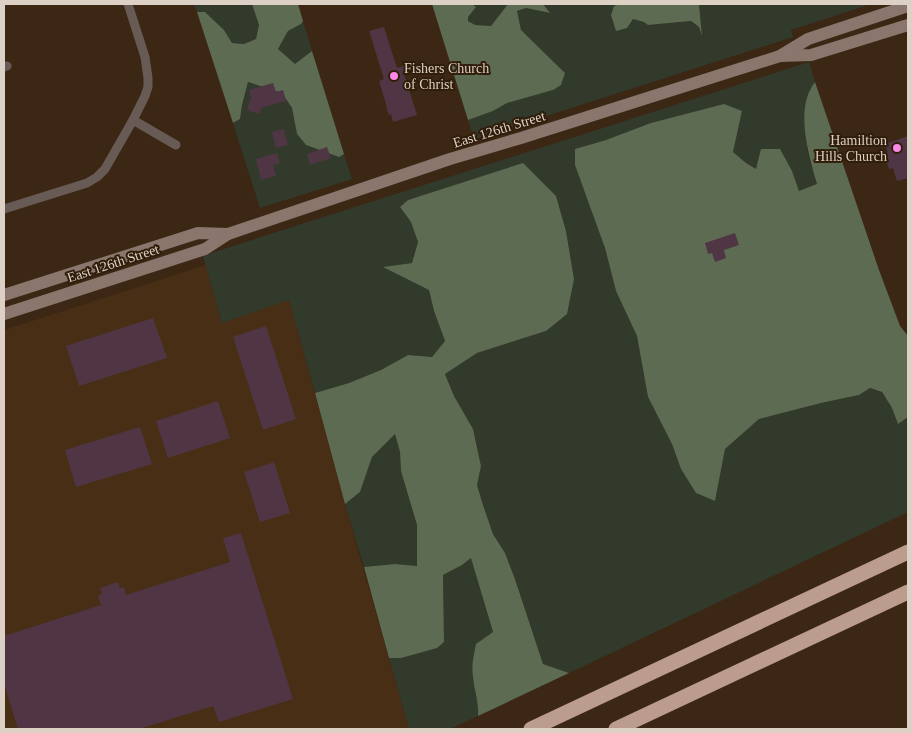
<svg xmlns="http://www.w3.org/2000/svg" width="912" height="733" viewBox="0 0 912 733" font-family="Georgia,serif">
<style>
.built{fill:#472e15}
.green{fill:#323a2c}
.forest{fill:#5c6b52}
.building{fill:#503645}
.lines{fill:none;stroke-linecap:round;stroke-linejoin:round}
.street{stroke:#685b55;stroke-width:9}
.secondary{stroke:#8a766c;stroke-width:12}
.highway{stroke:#bb9c8d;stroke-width:15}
.poi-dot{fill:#fb87e6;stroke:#301e0a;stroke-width:2}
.labels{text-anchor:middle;stroke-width:4;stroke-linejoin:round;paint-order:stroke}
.poi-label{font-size:14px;fill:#ddd0c4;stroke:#301e0a;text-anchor:start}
.street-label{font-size:14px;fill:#ddd0c4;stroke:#301e0a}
</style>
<rect width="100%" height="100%" fill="#3b2714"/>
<!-- built -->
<polygon class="built" points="206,265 222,323 289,299 345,504 409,729 4,729 4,330"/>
<!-- green -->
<g class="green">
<polygon points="194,4 252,4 259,25 256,39 244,44 232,43 224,30 205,12 197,12"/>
<polygon points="472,4 508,4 491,26 474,25 468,21 468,17 476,7"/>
<polygon points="543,4 621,4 614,7 611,15 616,31 633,19 644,22 649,25 691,21 699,27 702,34 699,4 871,4 791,30 793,37 474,139 468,120 493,111 507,103 553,90 565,73 521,30 517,11 526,8 549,13"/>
<polygon points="303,21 312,51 295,65 278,49 288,31 301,24"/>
<polygon points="809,62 815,82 810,89 807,149 817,185 799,191 792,171 757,170 746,163 733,152 742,111 606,140 575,149 605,248 616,291 637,336 648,397 672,444 681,469 696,493 715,501 725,449 759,419 821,403 859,395 870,388 881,392 892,408 898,424 908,417 908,512 569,673 543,664 515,578 505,553 493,534 483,505 477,485 481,465 473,429 454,396 445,373 477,353 546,331 574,279 566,231 556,196 523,164 408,200 400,207 411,222 418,242 412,263 384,267 429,289 434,311 445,341 432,357 408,355 381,370 349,383 315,393 289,300 222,323 203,256 230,247"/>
<polygon points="248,82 282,93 292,108 297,134 306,145 338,156 344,154 352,179 260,208 233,123 240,119 242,105"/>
<polygon points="395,434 400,452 401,471 417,525 417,566 395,564 364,567 345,504 360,492 372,457"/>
<polygon points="471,557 493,633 475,693 479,705 478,716 450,729 409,729 389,658 401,658 444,642 443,575 462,565"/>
</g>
<!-- forest -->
<g class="forest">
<polygon points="252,4 298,4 303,21 301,24 288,31 278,49 295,64 312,51 344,154 339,157 306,145 297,134 292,108 282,93 248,82 242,105 240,119 233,123 197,12 205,12 224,30 232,43 244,44 256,39 259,25"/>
<polygon points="432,4 472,4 476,7 468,17 468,21 475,25 491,26 508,4 543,4 550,13 526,8 517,11 521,30 565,73 561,85 553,90 507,103 493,111 468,120"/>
<polygon points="621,4 699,4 702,36 699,27 691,21 648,25 644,22 633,19 627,28 616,31 611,15 614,6"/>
<path d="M815,82L879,270L900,326L908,336V417L898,424L892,408L882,392L870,388L859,395L821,403L759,419L725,449L715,501L696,493L681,469L672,444L648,397L637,336L616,291L605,248L575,165V149L606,140L651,123L724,104L742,111L733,152L746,163L756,169L761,149H780L792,171L799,191L817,184C809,156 794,108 815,82Z"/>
<path d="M523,163L556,196L566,231L574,279L567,314L546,331L477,353L445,374L454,396L473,429L481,466L477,485L483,505L493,534L505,553L515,579L543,664L569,673L478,716C479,702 474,690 473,676C471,666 474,654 476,644L493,632L471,558L462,565L443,575L444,642L437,648L401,658H389L364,567L395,564L417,566V525L401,471L400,452L395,434L372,457L360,492L345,504L315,393L349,383L381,370L408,355L432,357L445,341L434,311L429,290L383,267L412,263L418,242L411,222L400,207L408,200Z"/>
</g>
<!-- building -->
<g class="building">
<polygon points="384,27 397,68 415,62 418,69 404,74 417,115 393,122 391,114 389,115 386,107 387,107 379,81 384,79 369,31"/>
<polygon points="273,83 276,92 283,90 286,101 261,108 259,114 247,110 251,97 249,90"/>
<polygon points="284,129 288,145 276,148 272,132"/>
<polygon points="908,136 908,178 897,181 893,168 889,169 884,154 888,152 885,144"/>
<polygon points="327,147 331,158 310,165 307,154"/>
<polygon points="277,153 280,163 273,165 276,176 261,180 256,159"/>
<polygon points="735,233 739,245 724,250 726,258 715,262 712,253 708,254 705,243"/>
<polygon points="153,318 167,358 79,386 66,346"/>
<polygon points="266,326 296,419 263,430 233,337"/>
<polygon points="218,401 230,438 168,458 156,421"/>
<polygon points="140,427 152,464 76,487 65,450"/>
<polygon points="274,462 290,513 260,522 244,472"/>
<polygon points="241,533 293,699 219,722 213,706 139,729 18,729 4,683 4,636 101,605 98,596 102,594 100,588 118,582 120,588 124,587 126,595 230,562 223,538"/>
</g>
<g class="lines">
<!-- street -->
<g class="street">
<polyline points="4,67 7,66"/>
<polyline points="133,120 176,145"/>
<polyline points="4,209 87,183 97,177 105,169 133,120 145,96 148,87 148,78 145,57 128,4"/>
</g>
<!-- secondary -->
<g class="secondary">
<polyline points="780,56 811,55 908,25"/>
<polyline points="4,295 198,233 228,234"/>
<polyline points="4,314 205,249 228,234 450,159 521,138 780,56 808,39 908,6"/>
</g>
<!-- highway -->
<g class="highway">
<polyline points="531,729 908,552"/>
<polyline points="616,729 908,592"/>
</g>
</g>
<!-- markers -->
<g class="poi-dot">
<circle cx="394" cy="76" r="5"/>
<circle cx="897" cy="148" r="5"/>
</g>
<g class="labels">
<!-- poi labels -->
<g class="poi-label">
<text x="404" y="73">Fishers Church<tspan x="404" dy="16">of Christ</tspan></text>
<text x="887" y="145" text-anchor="end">Hamiltion<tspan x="887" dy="16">Hills Church</tspan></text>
</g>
<!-- street labels -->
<g class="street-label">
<text transform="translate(499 129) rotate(-17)" y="5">East 126th Street</text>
<text transform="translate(113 263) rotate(-18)" y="5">East 126th Street</text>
</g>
</g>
<!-- border -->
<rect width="912" height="733" fill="none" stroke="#ddd0c4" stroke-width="10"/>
</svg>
